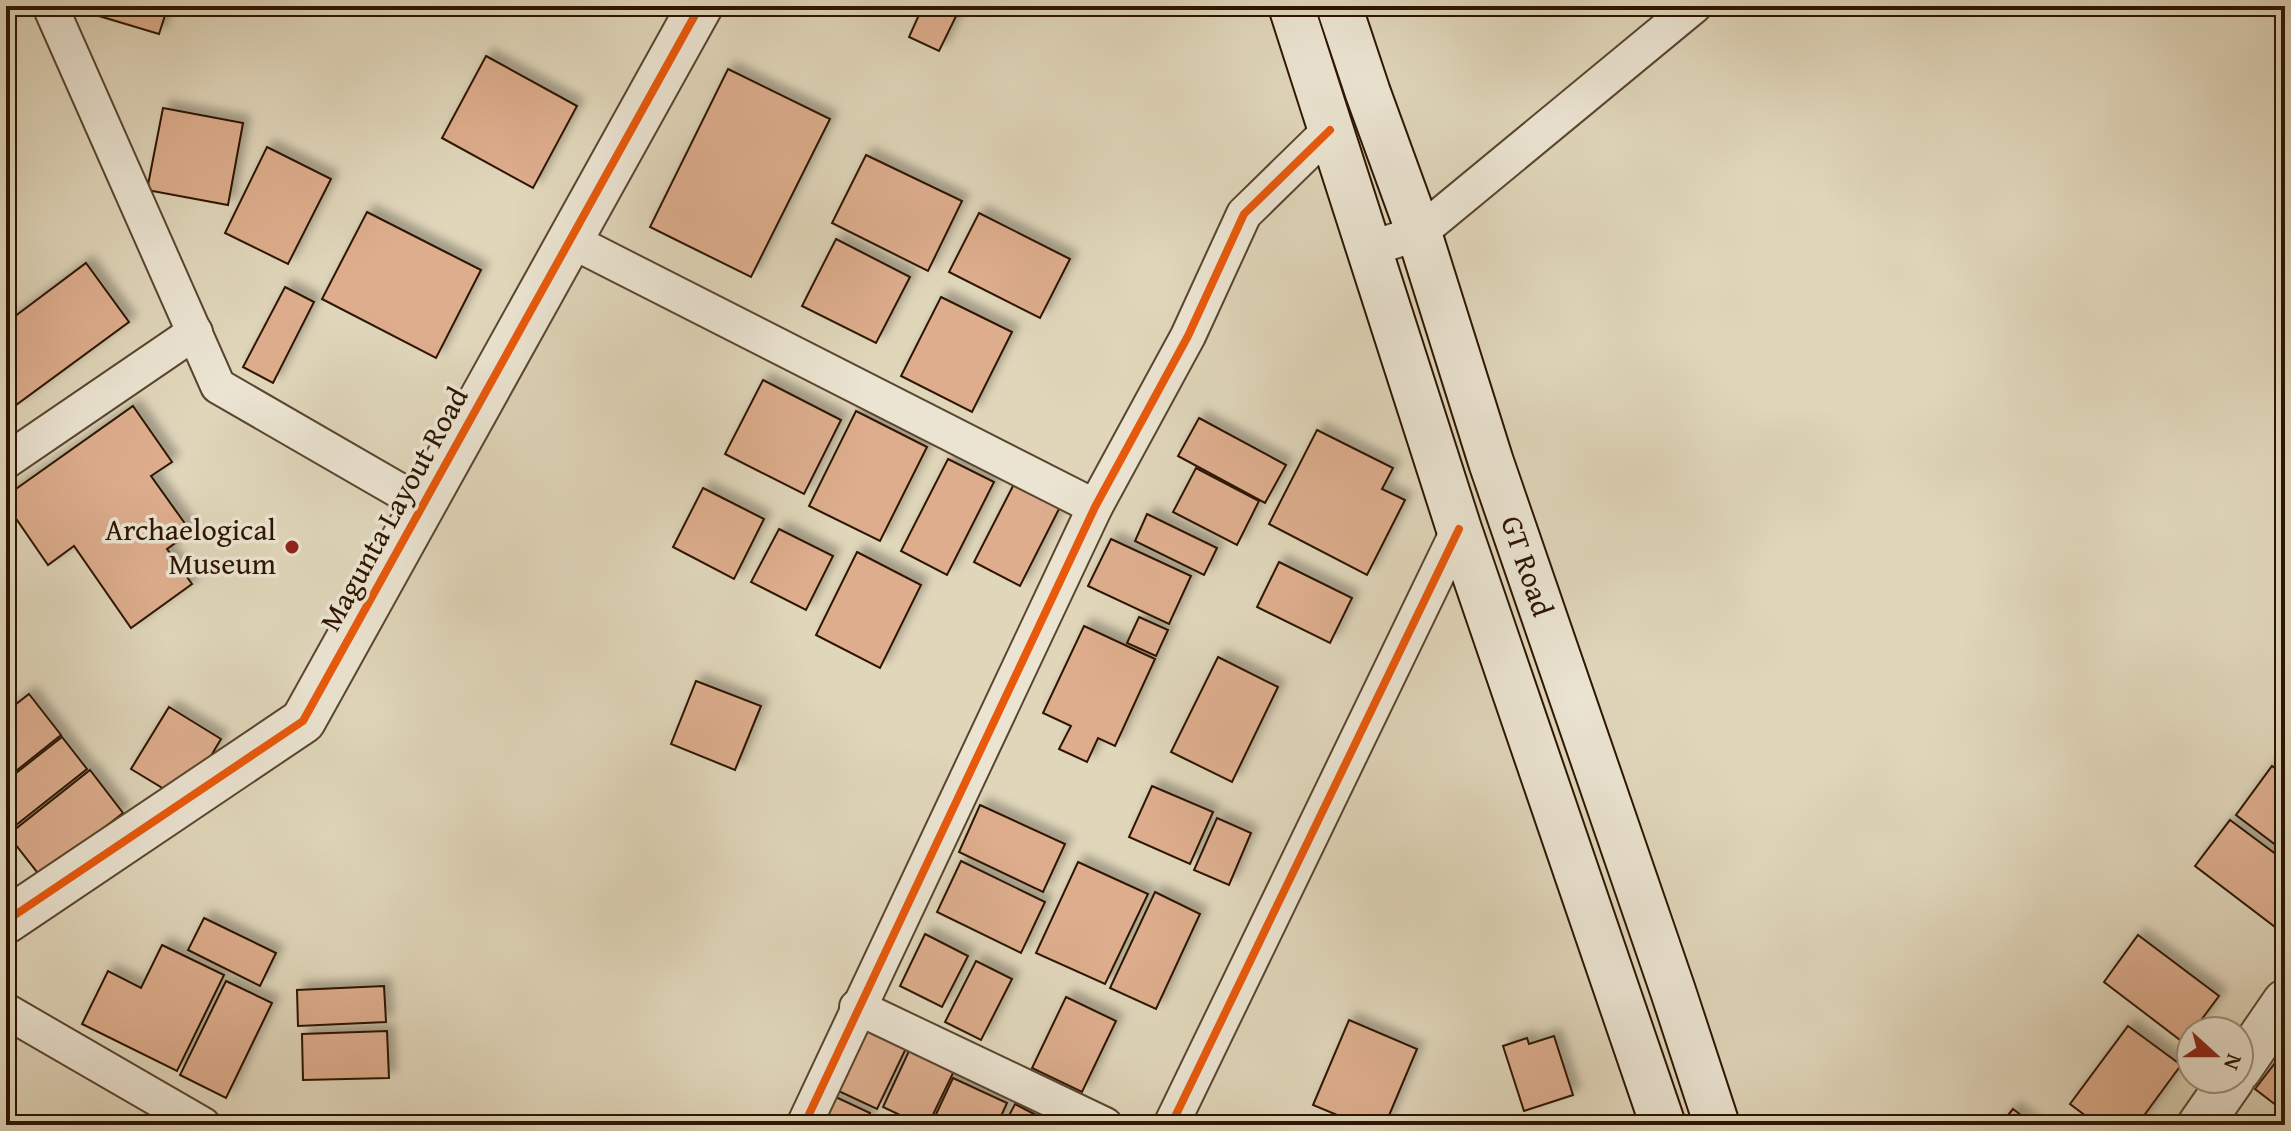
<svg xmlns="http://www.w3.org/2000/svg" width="2291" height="1131" viewBox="0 0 2291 1131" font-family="'Gentium Book Plus',serif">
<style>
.building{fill:#ddad8d;stroke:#2d1500;stroke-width:2;filter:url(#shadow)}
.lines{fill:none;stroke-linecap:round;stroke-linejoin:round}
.minor-casing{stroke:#5a452e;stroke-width:38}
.tertiary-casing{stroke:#5a452e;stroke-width:48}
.secondary-casing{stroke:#2d1500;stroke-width:48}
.minor{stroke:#ebe4d2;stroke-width:34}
.tertiary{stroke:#ebe4d2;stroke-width:44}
.secondary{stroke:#ebe4d2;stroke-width:44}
.cycleway-casing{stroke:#ebe4d2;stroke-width:13}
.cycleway{stroke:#e8590c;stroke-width:8}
.poi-dot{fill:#8f2418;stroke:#ebe4d2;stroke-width:3}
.labels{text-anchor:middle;stroke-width:7;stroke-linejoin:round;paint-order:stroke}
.street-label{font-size:30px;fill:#2d1500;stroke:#ebe4d2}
.poi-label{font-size:30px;fill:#2d1500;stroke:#ebe4d2;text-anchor:end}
</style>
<defs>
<filter id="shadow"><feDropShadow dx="7" dy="-7" stdDeviation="4" flood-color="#0004"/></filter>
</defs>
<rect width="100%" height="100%" fill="#e0d6ba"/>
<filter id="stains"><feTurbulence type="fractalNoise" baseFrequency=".0025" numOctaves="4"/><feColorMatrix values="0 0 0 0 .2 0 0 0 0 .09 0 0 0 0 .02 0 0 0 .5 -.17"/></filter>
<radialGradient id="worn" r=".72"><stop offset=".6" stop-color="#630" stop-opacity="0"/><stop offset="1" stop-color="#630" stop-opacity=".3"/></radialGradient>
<!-- building -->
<g class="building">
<polygon points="102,6 168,6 159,34 99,16"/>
<polygon points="923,6 961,6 939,51 909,37"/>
<polygon points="486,56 577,106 533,188 442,138"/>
<polygon points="728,69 830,119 751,277 650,227"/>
<polygon points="163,108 243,123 228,205 147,190"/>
<polygon points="267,147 331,179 288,264 225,233"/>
<polygon points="866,155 962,201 928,271 832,223"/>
<polygon points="367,212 481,270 436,358 322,299"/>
<polygon points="979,213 1070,259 1040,318 949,272"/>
<polygon points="836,239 910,277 876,343 802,306"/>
<polygon points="86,263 129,322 16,405 6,392 6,323"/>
<polygon points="285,287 314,302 273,383 243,367"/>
<polygon points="941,297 1012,332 972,412 901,376"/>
<polygon points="763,380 841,420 804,494 725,454"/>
<polygon points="133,406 172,462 151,476 191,532 167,549 192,584 131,628 74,546 48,565 6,504 6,496"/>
<polygon points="856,411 927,447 880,541 809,506"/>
<polygon points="1199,418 1286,465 1265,503 1178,456"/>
<polygon points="1317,430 1393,468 1382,489 1405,500 1367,575 1269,524"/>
<polygon points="948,459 994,482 947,575 901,551"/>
<polygon points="1196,468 1259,501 1237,545 1173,512"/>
<polygon points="1014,484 1060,507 1020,586 974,562"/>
<polygon points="703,488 764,519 734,579 673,547"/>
<polygon points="1147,514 1217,548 1204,575 1135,541"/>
<polygon points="779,529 833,556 806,610 751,582"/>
<polygon points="1111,539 1191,576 1169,624 1088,586"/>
<polygon points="857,552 921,585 880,668 816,635"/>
<polygon points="1279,562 1352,598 1330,643 1257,607"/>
<polygon points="1139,617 1168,630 1156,656 1127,643"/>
<polygon points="1084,626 1155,659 1115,746 1098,738 1087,762 1059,749 1071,726 1043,713"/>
<polygon points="1218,657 1278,687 1232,782 1171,752"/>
<polygon points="696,681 761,706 735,770 671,744"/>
<polygon points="29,694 61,735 6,779 6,712"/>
<polygon points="169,707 221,739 184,801 131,769"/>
<polygon points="62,737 87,769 6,833 6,781"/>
<polygon points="2272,766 2285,776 2285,852 2236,815"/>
<polygon points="90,770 123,813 41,877 8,835"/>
<polygon points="1152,786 1213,812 1190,864 1129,837"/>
<polygon points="980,805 1065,844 1043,892 959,852"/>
<polygon points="1217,818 1251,833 1229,885 1194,870"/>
<polygon points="2230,820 2285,861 2285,921 2279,930 2195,866"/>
<polygon points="961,861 1045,902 1021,953 937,912"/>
<polygon points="1078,862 1148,894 1105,984 1036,953"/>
<polygon points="1155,892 1200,914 1156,1009 1110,988"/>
<polygon points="204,918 276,953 260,986 188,950"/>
<polygon points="925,934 968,956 942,1007 900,986"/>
<polygon points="2138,935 2219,996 2184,1043 2104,982"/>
<polygon points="162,945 224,975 177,1071 82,1024 108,971 141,988"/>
<polygon points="976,961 1012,979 981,1040 945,1022"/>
<polygon points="226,981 272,1003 226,1098 180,1075"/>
<polygon points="384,986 386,1022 298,1026 297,990"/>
<polygon points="1066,997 1116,1021 1082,1092 1032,1068"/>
<polygon points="861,1020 909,1042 877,1109 830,1087"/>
<polygon points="1349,1020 1417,1049 1385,1125 1361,1125 1313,1105"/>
<polygon points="2128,1026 2181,1065 2137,1125 2098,1125 2070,1104"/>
<polygon points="387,1031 389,1078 303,1080 302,1034"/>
<polygon points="1554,1036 1573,1095 1524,1111 1503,1046 1527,1038 1529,1044"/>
<polygon points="2285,1050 2285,1112 2255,1089"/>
<polygon points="909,1051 954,1071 928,1125 921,1125 883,1107"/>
<polygon points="953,1078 1007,1103 997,1125 931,1125"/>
<polygon points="825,1092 870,1113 865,1125 810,1125"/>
<polygon points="1015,1104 1055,1125 1004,1125"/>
<polygon points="2013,1109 2034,1125 2000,1125"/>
</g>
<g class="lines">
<defs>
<g id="minor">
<polyline points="50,6 218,386 424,505"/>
<polyline points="570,240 1095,507"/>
<polyline points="1369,249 1419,233 1694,6"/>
<polyline points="6,461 195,332"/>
<polyline points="857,1007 1105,1125"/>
<polyline points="6,1011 203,1125"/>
<polyline points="804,1125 1095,507 1188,336 1244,214 1330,130"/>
<polyline points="1171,1125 1459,529"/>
</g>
<g id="tertiary">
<polyline points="6,921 303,721 700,6"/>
<polyline points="2239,1069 2285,1002"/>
<polyline points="2200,1125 2232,1079"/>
</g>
<g id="secondary">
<polyline points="1291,6 1459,529 1663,1125"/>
<polyline points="1339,6 1368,93 1419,233 1491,462 1673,991 1717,1125"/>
</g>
</defs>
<!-- minor casing -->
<use href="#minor" class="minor-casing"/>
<!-- tertiary casing -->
<use href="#tertiary" class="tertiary-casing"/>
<!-- secondary casing -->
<use href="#secondary" class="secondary-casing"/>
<!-- minor -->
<use href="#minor" class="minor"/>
<!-- tertiary -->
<use href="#tertiary" class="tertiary"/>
<!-- secondary -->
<use href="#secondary" class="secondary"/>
<defs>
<g id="cycleway">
<polyline points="6,921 303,721 700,6"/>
<polyline points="804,1125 1095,507 1188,336 1244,214 1330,130"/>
<polyline points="1171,1125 1459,529"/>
</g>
</defs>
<!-- cycleway casing -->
<use href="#cycleway" class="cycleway-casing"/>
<!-- cycleway -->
<use href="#cycleway" class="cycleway"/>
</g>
<!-- markers -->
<circle class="poi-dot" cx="292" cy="547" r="8"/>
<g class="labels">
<!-- street labels -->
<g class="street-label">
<text transform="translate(394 509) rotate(-61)" y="10">Magunta Layout Road</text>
<text transform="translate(1527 566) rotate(71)" y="10">GT Road</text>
</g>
<!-- poi labels -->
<g class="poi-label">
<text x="276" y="540">Archaelogical<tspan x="276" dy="34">Museum</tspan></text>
</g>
</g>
<!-- margin -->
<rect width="2291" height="1131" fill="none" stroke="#e0d6ba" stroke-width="32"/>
<rect x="8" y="8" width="2275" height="1115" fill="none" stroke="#2d1500" stroke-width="4"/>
<rect x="16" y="16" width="2259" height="1099" fill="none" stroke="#2d1500" stroke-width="2"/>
<!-- north arrow -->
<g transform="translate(2215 1055) rotate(111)"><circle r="38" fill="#ebe4d2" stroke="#9f917e" stroke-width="2"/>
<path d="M0-6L14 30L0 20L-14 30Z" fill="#8f2418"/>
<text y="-12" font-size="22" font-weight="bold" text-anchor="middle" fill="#2d1500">N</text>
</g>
<rect width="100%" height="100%" filter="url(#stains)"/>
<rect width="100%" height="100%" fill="url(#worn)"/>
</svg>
